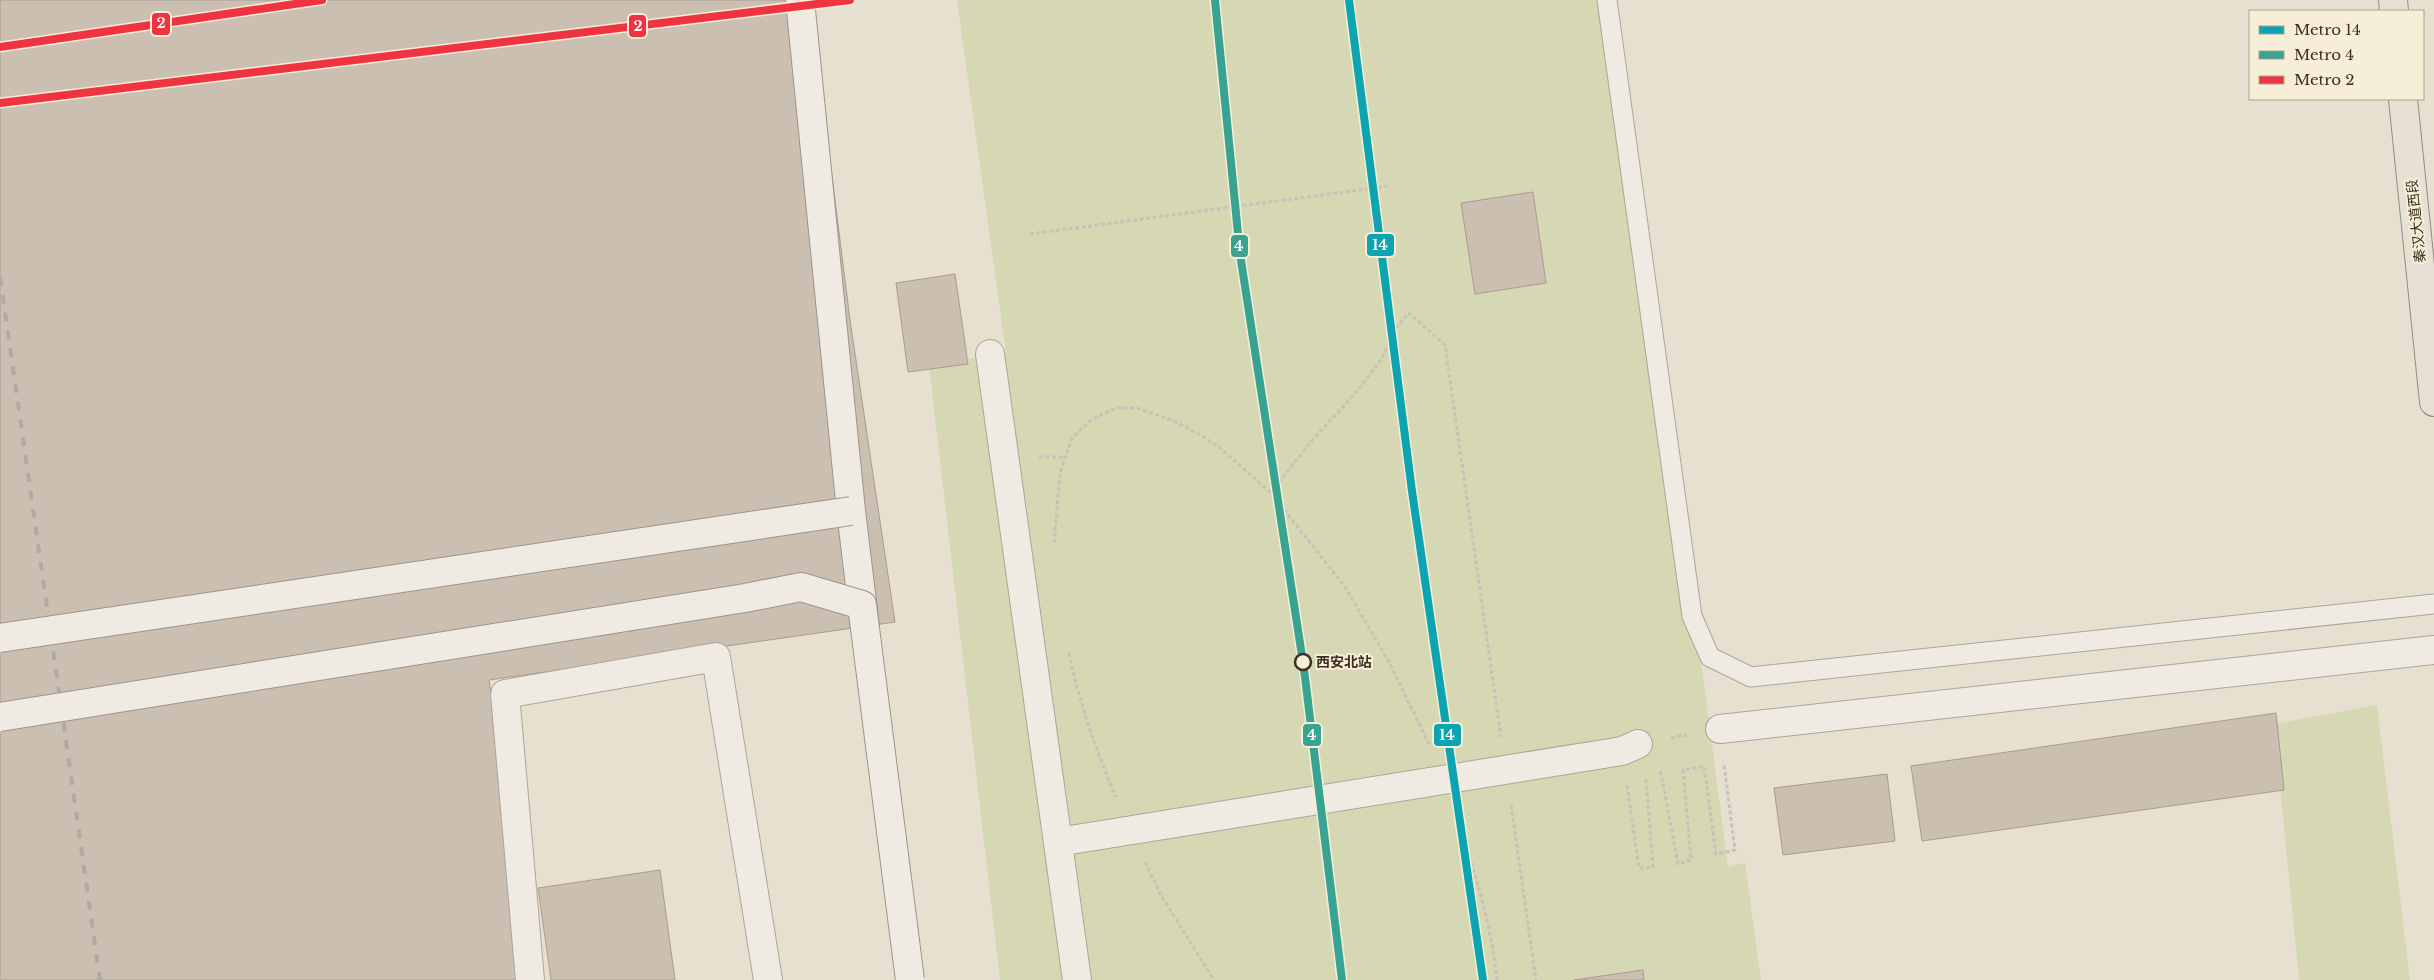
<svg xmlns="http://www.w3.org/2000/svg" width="2434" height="980" viewBox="0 0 2434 980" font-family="'Libre Baskerville','Noto Sans SC',serif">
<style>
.green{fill:#d6d7b3}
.building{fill:#cbbfb2;stroke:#a89c90}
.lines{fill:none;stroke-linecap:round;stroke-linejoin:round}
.service-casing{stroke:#ada599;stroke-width:21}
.pedestrian-casing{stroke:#ada599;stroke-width:30}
.minor-casing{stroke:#ada599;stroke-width:30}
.secondary-casing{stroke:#9c958a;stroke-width:30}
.primary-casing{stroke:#928b80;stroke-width:30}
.path{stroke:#c8c2b9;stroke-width:3;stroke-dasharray:4 2.5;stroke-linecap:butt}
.service{stroke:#efebe3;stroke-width:19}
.pedestrian{stroke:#efebe3;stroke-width:28}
.minor{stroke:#efebe3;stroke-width:28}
.secondary{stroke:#efebe3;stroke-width:28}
.primary{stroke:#e6e1d4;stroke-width:28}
.rail{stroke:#afaaa2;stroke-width:4;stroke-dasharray:9 9;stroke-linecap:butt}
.secondary-bridge-casing{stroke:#9c958a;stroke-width:30;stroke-linecap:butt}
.secondary-bridge{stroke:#efebe3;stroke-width:28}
.metro-1-casing{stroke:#f7eed8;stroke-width:11}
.metro-2-casing{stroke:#f7eed8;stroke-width:11}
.metro-3-casing{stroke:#f7eed8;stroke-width:11}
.metro-1{stroke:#0ca4b1;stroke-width:8}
.metro-2{stroke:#39a391;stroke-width:8}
.metro-3{stroke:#ef3340;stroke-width:8}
.stop-dot{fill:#f7eed8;stroke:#3d2e20;stroke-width:2.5}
.labels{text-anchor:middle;stroke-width:4;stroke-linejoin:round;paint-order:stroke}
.street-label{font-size:14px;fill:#3d2e20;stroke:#f7eed8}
.stop-label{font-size:14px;font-weight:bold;fill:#3d2e20;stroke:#f7eed8;text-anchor:start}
.line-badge{stroke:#f7eed8;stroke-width:2}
.badge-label{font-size:14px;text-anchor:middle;font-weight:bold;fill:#fff}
</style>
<rect width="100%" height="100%" fill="#e7e0d1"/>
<!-- green -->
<g class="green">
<polygon points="957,0 1615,0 1728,867 1745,863 1761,980 1000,980 929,365 1006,353"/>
<polygon points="2377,705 2410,980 2299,980 2274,724"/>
</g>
<!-- building -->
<g class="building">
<polygon points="0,0 810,0 850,320 895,622 489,680 532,980 0,980"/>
<polygon points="1533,192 1546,283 1475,294 1461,203"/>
<polygon points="955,274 968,364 908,372 896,283"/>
<polygon points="2276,713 2284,790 1922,841 1911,766"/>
<polygon points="1887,774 1895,841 1783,855 1774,788"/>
<polygon points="660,870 675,980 551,980 538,888"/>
<polygon points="1643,970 1644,980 1574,980"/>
</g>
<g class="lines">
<defs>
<polyline id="service" points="1607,0 1692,616 1710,657 1751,677 2434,604"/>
<g id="pedestrian">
<polyline points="990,354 1077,980"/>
<polyline points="1720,729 2434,650"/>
<polyline points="1058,842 1622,751 1638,744"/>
</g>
<polyline id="minor" points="530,980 505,694 716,657 768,980"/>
<polyline id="secondary" points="800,0 851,511 865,627"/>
<g id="primary">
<polyline points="2393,0 2394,11"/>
<polyline points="2403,99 2434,402"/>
</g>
</defs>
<!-- service casing -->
<use href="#service" class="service-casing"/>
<!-- pedestrian casing -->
<use href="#pedestrian" class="pedestrian-casing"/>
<!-- minor casing -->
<use href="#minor" class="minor-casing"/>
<!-- secondary casing -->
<use href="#secondary" class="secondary-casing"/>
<!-- primary casing -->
<use href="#primary" class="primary-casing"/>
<!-- path -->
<g class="path">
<polyline points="1030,234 1389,186"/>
<polyline points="1039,457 1066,457"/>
<polyline points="1271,493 1313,439 1352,397 1374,369 1382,358 1393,331 1409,313 1445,345 1501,737"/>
<polyline points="1054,543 1060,473 1072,438 1092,419 1117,408 1137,408 1174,421 1197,433 1219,447 1271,493 1345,587 1389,662 1430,746"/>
<path d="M1069,653C1079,702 1096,751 1116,797"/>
<polyline points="1671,738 1687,735"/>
<polyline points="1659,773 1661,773 1678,864 1691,860 1683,770 1704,766 1716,854 1735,850 1724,764"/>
<polyline points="1627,785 1639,868 1653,867 1646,779"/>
<polyline points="1511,805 1536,980"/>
<path d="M1455,813C1474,868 1491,922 1497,980"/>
<polyline points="1145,862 1162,897 1214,980"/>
</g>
<!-- service -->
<use href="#service" class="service"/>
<!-- pedestrian -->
<use href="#pedestrian" class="pedestrian"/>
<!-- minor -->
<use href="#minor" class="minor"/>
<!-- secondary -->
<use href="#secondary" class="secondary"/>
<!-- primary -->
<use href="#primary" class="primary"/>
<!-- rail -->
<polyline class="rail" points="0,277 100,980"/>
<defs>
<g id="secondary-bridge">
<polyline points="0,638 851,511"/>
<polyline points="0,717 745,598 801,587 862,605 910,980"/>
</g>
</defs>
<!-- secondary-bridge casing -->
<use href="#secondary-bridge" class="secondary-bridge-casing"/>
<!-- secondary-bridge -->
<use href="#secondary-bridge" class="secondary-bridge"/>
<defs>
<polyline id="metro-1" points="1349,0 1412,491 1483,980"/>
<polyline id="metro-2" points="1215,0 1240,254 1304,669 1342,980"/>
<g id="metro-3">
<polyline points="0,47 322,0"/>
<polyline points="0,103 850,0"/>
</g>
</defs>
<!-- metro-1 casing -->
<use href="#metro-1" class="metro-1-casing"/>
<!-- metro-2 casing -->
<use href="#metro-2" class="metro-2-casing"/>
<!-- metro-3 casing -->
<use href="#metro-3" class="metro-3-casing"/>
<!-- metro-1 -->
<use href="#metro-1" class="metro-1"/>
<!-- metro-2 -->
<use href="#metro-2" class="metro-2"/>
<!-- metro-3 -->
<use href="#metro-3" class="metro-3"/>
</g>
<!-- markers -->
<circle class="stop-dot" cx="1303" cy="662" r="8"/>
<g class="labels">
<!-- street labels -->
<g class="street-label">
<text transform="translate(2416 221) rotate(-96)" y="5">秦汉大道西段</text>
</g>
<!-- stop labels -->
<g class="stop-label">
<text x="1316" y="667">西安北站</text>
</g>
</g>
<g class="line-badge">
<rect x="151" y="12" width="20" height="24" rx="5" fill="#ef3340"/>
<rect x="628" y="14" width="19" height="24" rx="5" fill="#ef3340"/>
<rect x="1366" y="233" width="29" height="24" rx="5" fill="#0ca4b1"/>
<rect x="1230" y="234" width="19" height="24" rx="5" fill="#39a391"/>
<rect x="1302" y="723" width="20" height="24" rx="5" fill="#39a391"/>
<rect x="1433" y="723" width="29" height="24" rx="5" fill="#0ca4b1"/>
</g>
<g class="badge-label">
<text x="161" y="28">2</text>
<text x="638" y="31">2</text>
<text x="1380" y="250">14</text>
<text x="1239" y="251">4</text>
<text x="1312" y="740">4</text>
<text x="1447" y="740">14</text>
</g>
<!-- legend -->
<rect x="2249" y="10" width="175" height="90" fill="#f7eed8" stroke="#ada18e"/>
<rect x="2259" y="26" width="25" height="8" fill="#0ca4b1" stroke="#ada18e"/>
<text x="2294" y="35" font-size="15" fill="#3d2e20">Metro 14</text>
<rect x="2259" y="51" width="25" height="8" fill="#39a391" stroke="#ada18e"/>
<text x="2294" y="60" font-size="15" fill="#3d2e20">Metro 4</text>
<rect x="2259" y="76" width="25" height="8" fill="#ef3340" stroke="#ada18e"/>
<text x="2294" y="85" font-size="15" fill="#3d2e20">Metro 2</text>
</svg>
